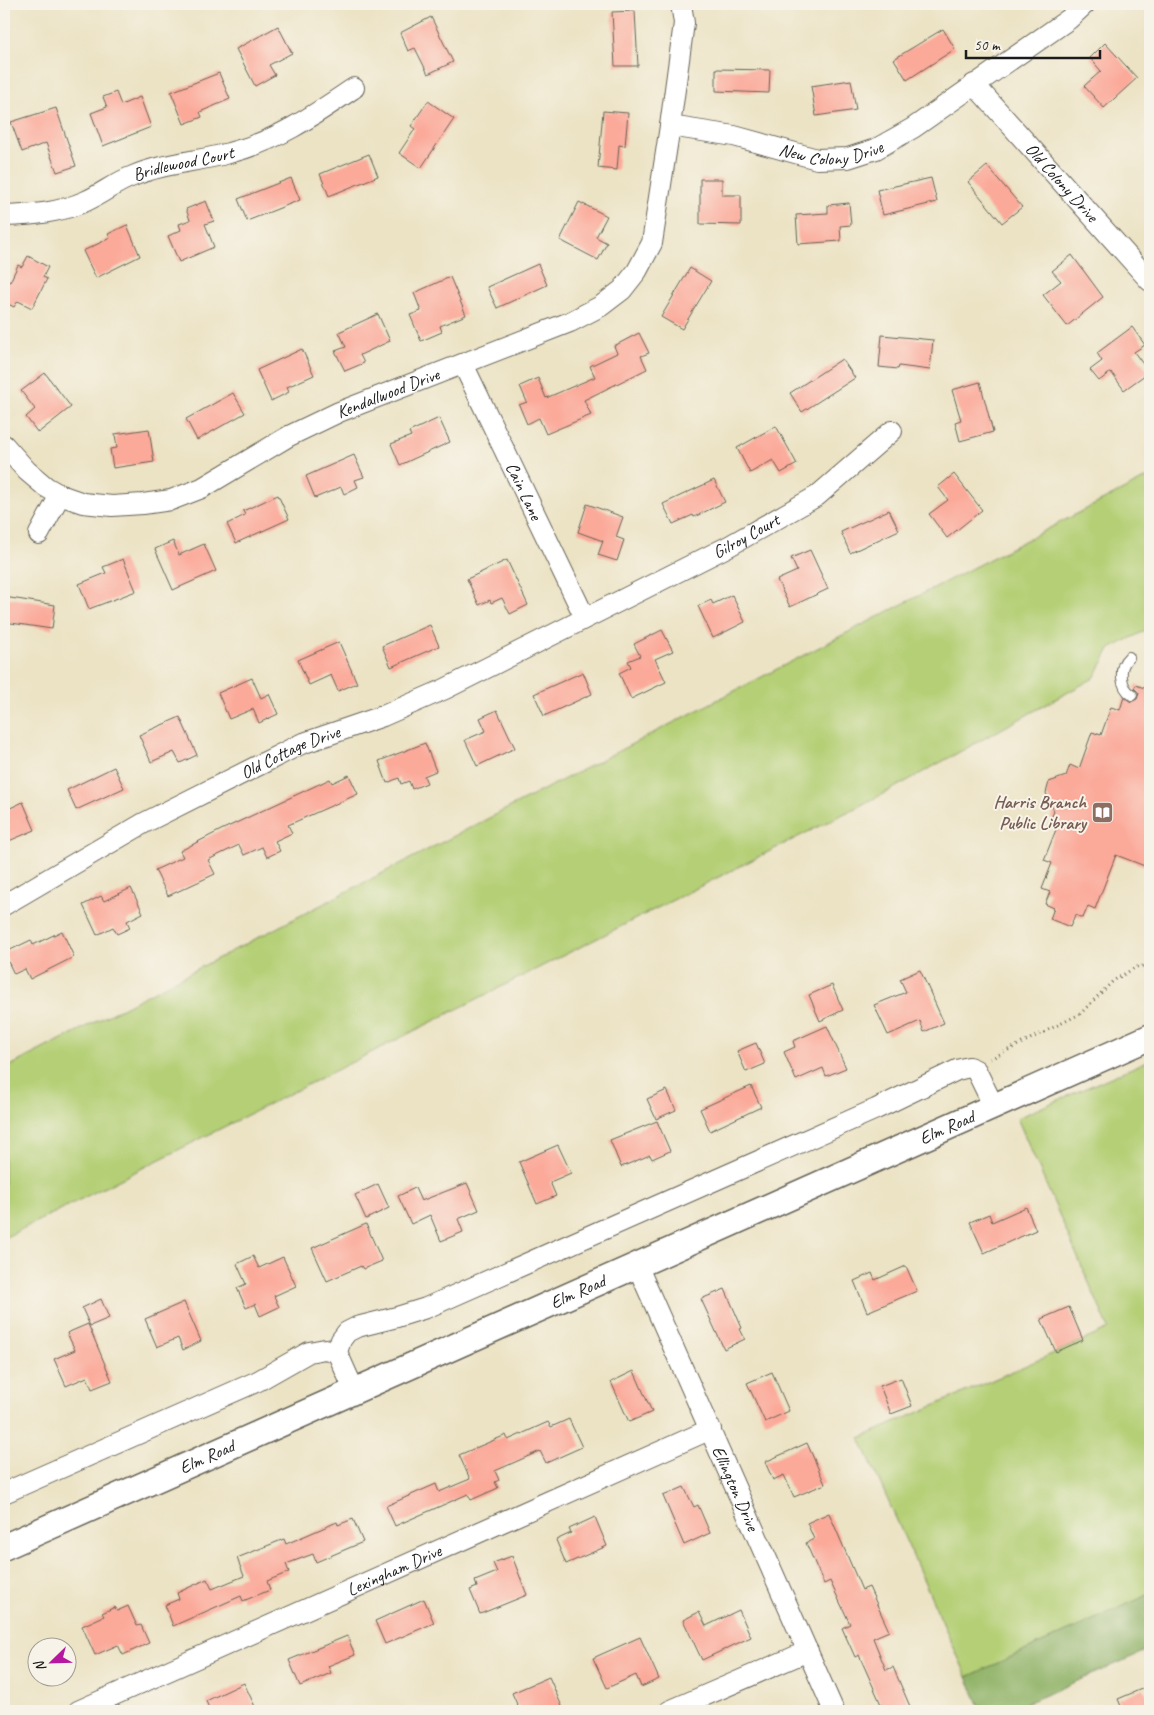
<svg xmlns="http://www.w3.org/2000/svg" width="1154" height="1715" viewBox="0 0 1154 1715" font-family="Caveat,sans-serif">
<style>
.green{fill:#b4cf75;stroke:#687648}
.forest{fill:#8fb266;stroke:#566741}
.building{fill:#fba999}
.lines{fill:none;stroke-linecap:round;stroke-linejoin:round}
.service-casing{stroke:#656257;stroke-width:12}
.minor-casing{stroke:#656257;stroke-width:22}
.tertiary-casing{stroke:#656257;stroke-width:28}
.path{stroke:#656257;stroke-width:3;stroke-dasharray:1 4;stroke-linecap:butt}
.service{stroke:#fff;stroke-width:10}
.minor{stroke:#fff;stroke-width:20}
.tertiary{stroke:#fff;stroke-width:25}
.labels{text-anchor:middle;stroke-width:4;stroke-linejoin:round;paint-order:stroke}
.street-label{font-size:18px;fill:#1c1c1c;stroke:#f7f3e8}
.education-label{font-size:18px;font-weight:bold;fill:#785e54;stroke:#f7f3e8;text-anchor:end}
</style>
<rect width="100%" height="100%" fill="#f7f3e8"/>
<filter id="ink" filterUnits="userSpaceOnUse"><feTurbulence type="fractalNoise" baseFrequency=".02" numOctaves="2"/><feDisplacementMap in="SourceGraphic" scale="10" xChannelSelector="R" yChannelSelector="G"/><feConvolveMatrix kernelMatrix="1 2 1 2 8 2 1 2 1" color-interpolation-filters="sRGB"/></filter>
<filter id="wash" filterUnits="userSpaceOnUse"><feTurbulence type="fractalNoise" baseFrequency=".0096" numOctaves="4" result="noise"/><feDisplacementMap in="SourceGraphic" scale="20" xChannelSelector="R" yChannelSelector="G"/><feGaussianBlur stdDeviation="1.12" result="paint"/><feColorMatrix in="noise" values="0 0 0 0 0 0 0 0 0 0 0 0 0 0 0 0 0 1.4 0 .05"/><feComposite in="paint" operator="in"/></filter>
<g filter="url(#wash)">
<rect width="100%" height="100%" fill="#ece3c5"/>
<!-- green -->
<g class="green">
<polygon points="1150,476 1150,628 1110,649 1094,678 885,793 4,1238 4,1069"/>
<polygon points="1150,1060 1150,1594 967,1677 860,1438 1109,1329 1017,1118"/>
</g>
<!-- forest -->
<polygon class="forest" points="1150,1594 1150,1649 1009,1711 982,1711 967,1677"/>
<g id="blocks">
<!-- building -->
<g class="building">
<polygon points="635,11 638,66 615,66 612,12"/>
<polygon points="431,17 453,62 428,74 415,48 408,51 400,33"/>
<polygon points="278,26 292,53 269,65 275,75 255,86 236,49"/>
<polygon points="943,29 955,49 907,80 894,59"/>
<polygon points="1105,43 1137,78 1104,108 1084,86 1101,71 1090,58"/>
<polygon points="716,69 770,70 769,93 716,91"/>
<polygon points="219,73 230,99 200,112 202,117 184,124 171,92"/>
<polygon points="851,80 856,110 816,116 811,86"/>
<polygon points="116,92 121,105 140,97 151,127 103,146 91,113 107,107 103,97"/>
<polygon points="428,101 454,119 421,168 399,153 415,129 411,126"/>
<polygon points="56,108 76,166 57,172 46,143 22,152 11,122"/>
<polygon points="603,111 628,113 625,146 619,145 617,170 598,168"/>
<polygon points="369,154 378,176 329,196 320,174"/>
<polygon points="987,166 1022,207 1002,223 968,182"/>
<polygon points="291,178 300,200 247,221 238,199"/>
<polygon points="931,178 937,202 883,215 877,190"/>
<polygon points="700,179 722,179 722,195 741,195 741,225 700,224"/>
<polygon points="206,201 214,221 205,224 214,247 179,262 168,236 181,230 179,224 190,220 186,209"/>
<polygon points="579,202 607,216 596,237 607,243 598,260 560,240"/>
<polygon points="849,203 851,225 840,226 841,241 798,244 796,215 828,213 828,205"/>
<polygon points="127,225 140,256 96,278 83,251 110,238 108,234"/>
<polygon points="1072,255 1103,297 1067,326 1043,295 1061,281 1052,271"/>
<polygon points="28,256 48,267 43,277 47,279 32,308 18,301 14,307 4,302 4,279 10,282 18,265 22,267"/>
<polygon points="538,264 547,285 497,308 487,287"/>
<polygon points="690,268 711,281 682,329 661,317"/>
<polygon points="450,277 466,315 440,326 442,332 421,341 410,315 421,311 414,293"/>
<polygon points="378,314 390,341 360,355 364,363 345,371 335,351 346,347 339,332"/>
<polygon points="1132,327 1145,345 1134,352 1149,372 1124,390 1111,372 1099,381 1090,370 1102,361 1097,353"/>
<polygon points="639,333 649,353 641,356 647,369 584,400 591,415 546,434 539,418 527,424 519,405 527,402 520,386 538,378 546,398 595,377 590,366 617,353 614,346"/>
<polygon points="882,335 933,340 930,370 899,366 898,369 879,367"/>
<polygon points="302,349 314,375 287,387 289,392 271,401 257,370"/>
<polygon points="842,359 855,378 802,412 790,393"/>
<polygon points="45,373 71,407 38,433 26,417 35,409 21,391"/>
<polygon points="980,382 993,432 960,441 955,422 961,420 952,390"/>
<polygon points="233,393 245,413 197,440 186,419"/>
<polygon points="439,418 450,442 400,465 391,444 411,436 409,432"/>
<polygon points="776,426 797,464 781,473 773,460 750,473 737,448"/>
<polygon points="149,429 154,462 113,468 110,449 117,448 115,434"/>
<polygon points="354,455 364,477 355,480 358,487 344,494 341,487 315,498 306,476"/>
<polygon points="954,474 982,510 947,538 929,514 948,500 938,487"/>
<polygon points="714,480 725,502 694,517 693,515 673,524 663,504"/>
<polygon points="278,495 289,519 236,543 227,524 245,515 243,511"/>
<polygon points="587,504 623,517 616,537 624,540 617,561 598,555 603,541 578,532"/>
<polygon points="889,510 899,530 850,553 841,532"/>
<polygon points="173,541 179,555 204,544 216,571 173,590 155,549"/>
<polygon points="810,550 828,589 790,607 777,580 797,571 791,558"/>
<polygon points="123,559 136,591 89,609 79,584 106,573 103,567"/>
<polygon points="507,560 528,605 510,614 502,598 491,603 490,600 479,605 467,579"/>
<polygon points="732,595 745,622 713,638 698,606 711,600 713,604"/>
<polygon points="4,597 55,605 52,629 4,622"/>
<polygon points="430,625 439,646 391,667 382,646"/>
<polygon points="662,630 673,651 655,659 666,682 631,699 619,673 631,667 628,661 640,656 634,644"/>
<polygon points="339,642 357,683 338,691 331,675 309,685 298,660"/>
<polygon points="583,672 592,694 544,716 534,694"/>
<polygon points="252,678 261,698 269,694 278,714 259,723 253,709 229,719 218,693"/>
<polygon points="1136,685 1150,690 1150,763 1145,779 1150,781 1150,868 1116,855 1095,909 1088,906 1083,918 1075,915 1070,927 1050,919 1054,908 1045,904 1050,892 1042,889 1052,863 1044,860 1059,822 1051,819 1054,811 1046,793 1049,782 1066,776 1070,765 1079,769 1092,732 1101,735 1111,707 1120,710 1124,697 1131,702 1137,699 1139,693 1134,688"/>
<polygon points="497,710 515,748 477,766 465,740 486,731 480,718"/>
<polygon points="180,717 197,755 180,763 174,752 151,762 139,735"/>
<polygon points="425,743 436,771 424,776 427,783 412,789 409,781 401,784 399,778 387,783 379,761"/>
<polygon points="114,767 124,788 76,810 67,790"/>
<polygon points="349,775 358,794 288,825 292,833 275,841 280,851 267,857 262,847 244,855 239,845 208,860 215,874 168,896 155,870 183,857 180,851 221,830 330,779 332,783"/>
<polygon points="23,802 35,830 4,843 4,811"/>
<polygon points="131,888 143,913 127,921 130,928 117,934 113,927 97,935 83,905 101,896 104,901"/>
<polygon points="62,931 74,957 30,979 25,969 14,974 4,953 31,940 33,945"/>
<polygon points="920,970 944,1023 924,1032 920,1021 888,1035 874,1005 906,992 900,979"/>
<polygon points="832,985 843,1010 820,1021 809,995"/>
<polygon points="827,1026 846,1068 826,1076 823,1068 796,1080 784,1052 795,1047 793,1041"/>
<polygon points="756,1043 765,1064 746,1072 737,1051"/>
<polygon points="751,1086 761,1107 710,1131 700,1109"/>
<polygon points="667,1090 676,1110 656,1119 647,1099"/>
<polygon points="657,1121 670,1151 652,1159 650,1155 621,1167 610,1140"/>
<polygon points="558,1145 571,1173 550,1182 556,1196 537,1204 519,1162"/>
<polygon points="467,1183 479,1210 458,1219 463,1232 441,1241 430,1215 411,1224 398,1196 415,1188 421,1201"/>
<polygon points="378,1184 389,1208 366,1219 355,1195"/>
<polygon points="1026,1207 1036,1230 984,1253 970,1222 989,1214 992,1222"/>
<polygon points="366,1224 382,1261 363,1269 361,1266 327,1281 312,1248"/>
<polygon points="253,1256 259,1268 283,1257 296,1286 274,1296 279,1307 260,1316 255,1304 246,1308 237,1288 246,1284 237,1264"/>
<polygon points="906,1266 917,1291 867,1312 854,1281 872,1273 875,1280"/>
<polygon points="725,1289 742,1328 740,1329 745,1339 724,1349 701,1299"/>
<polygon points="101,1299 109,1318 90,1326 82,1308"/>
<polygon points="184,1302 201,1341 183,1350 178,1338 157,1347 145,1319"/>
<polygon points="1069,1307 1083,1340 1056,1352 1041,1319"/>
<polygon points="88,1324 112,1381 92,1389 87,1377 66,1386 54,1359 75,1350 67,1333"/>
<polygon points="634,1371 652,1412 629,1422 611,1382"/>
<polygon points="772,1372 789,1411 765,1422 747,1383"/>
<polygon points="901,1378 912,1406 891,1414 880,1386"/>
<polygon points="569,1419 582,1447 546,1463 540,1451 495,1471 499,1480 495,1482 498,1488 471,1500 468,1494 395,1526 386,1506 436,1484 439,1492 470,1479 459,1455 506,1435 508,1440 548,1422 551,1427"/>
<polygon points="807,1443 825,1484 794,1497 784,1475 773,1480 765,1462"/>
<polygon points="684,1487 694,1507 698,1505 710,1533 684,1545 663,1496"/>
<polygon points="829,1513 862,1590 869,1587 889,1631 873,1638 886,1670 893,1667 912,1711 884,1711 859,1655 855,1657 842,1628 850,1624 830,1581 824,1584 806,1543 814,1539 807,1523"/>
<polygon points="595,1517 607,1546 566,1564 556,1540 571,1533 569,1529"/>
<polygon points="353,1519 363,1542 316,1562 313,1554 286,1564 289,1572 267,1581 270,1590 243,1601 241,1596 173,1626 165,1605 179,1599 177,1593 207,1579 212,1589 244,1576 237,1558 284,1539 286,1544 337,1522 338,1525"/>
<polygon points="512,1556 527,1595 480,1614 470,1590 477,1587 475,1581 497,1572 493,1563"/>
<polygon points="424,1599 434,1623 385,1644 375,1621"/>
<polygon points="128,1606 137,1626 141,1625 149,1643 123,1655 118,1645 95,1655 82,1626 104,1616 102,1613 115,1607 117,1611"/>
<polygon points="739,1610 751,1637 702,1660 683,1620 699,1612 706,1626"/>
<polygon points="347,1636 355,1655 328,1666 331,1673 300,1686 289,1660"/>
<polygon points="640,1637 659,1679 641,1687 636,1675 607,1688 593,1658"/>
<polygon points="549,1677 564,1711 520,1711 512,1693"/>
<polygon points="244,1683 257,1711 210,1711 206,1701"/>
<polygon points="1144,1688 1150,1703 1150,1711 1123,1711 1118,1699"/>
</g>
</g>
</g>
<g filter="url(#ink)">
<use href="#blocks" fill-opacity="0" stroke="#656257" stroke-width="1"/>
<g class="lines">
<defs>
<path id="service" d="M1129,657C1118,667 1120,687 1132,695"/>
<g id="minor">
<path id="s1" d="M974,84L1150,281"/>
<path id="s2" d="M670,126L734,136L817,159L848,158L876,149L913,128L1069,19L1085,4"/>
<path id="s3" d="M4,216C32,215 59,213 86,201C102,194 116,182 133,176C163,163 197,162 229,153C277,141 313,116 354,88"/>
<path id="s4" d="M463,364L585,618"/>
<path id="s5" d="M4,445L27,471L46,487L60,495L83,503L112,506L143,504L171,500L202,488L289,436L339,412L570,322L601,306L622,290L637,271L652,243L670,126L684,23L681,4"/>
<polyline points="39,534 60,495"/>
<path id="s6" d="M4,905L144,823L301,744L383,716L445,689L729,546L817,496L892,431"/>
<path id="s7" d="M637,1265L834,1711"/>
<polyline points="354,1390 337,1352 341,1340 347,1332 357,1327 397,1317 426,1308 876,1109 957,1070 969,1067 976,1070 994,1107"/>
<polyline points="4,1493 258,1381 309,1352 325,1349 337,1352"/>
<path id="s8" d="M78,1711L711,1429"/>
<polyline points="669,1711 808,1651"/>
</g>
<g id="tertiary">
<path id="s9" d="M4,1547L1150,1037"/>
</g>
</defs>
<!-- service casing -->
<use href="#service" class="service-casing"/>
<!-- minor casing -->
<use href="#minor" class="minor-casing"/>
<!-- tertiary casing -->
<use href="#tertiary" class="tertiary-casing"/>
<!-- path -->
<polyline class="path" points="990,1059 1080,1014 1113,981 1136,967 1150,965"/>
<!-- service -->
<use href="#service" class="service"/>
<!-- minor -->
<use href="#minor" class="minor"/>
<!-- tertiary -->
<use href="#tertiary" class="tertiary"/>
</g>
</g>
<!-- icons -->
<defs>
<symbol id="library-square" viewBox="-11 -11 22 22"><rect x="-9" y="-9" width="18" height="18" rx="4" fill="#8d6e63" stroke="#f7f3e8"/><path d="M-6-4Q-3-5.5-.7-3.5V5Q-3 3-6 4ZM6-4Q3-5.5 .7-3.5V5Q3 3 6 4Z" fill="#fff"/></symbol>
</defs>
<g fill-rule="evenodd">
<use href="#library-square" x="1090" y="800" width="25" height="25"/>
</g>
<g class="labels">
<!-- street labels -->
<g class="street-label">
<text dy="6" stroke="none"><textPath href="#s2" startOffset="165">New Colony Drive</textPath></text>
<text dy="6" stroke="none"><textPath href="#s3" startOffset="189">Bridlewood Court</textPath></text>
<text dy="6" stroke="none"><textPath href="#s1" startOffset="132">Old Colony Drive</textPath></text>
<text dy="6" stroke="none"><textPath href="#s5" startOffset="431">Kendallwood Drive</textPath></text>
<text dy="6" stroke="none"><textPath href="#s4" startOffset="141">Cain Lane</textPath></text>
<text dy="6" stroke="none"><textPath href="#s6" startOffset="830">Gilroy Court</textPath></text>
<text dy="6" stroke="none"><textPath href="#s6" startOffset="325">Old Cottage Drive</textPath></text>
<text dy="6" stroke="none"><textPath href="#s9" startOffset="1032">Elm Road</textPath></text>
<text dy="6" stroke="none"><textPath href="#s9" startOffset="628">Elm Road</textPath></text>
<text dy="6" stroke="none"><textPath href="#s9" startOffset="222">Elm Road</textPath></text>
<text dy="6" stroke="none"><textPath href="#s7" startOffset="244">Ellington Drive</textPath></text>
<text dy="6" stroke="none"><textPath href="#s8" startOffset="346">Lexingham Drive</textPath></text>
</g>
<!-- education labels -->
<g class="education-label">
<text x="1086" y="808">Harris Branch<tspan x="1086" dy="21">Public Library</tspan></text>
</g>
</g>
<!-- margin -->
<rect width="1154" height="1715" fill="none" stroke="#f7f3e8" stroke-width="20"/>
<!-- north arrow -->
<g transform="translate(52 1662) rotate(247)"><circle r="24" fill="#f7f3e8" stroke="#9f9d96"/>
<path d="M0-4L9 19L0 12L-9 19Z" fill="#b5179e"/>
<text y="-8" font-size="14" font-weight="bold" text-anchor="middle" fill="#1c1c1c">N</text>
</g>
<!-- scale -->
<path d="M966 50v8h134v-8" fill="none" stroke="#1c1c1c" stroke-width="2.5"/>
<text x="974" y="50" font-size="15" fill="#1c1c1c" stroke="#f7f3e8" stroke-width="4" paint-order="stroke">50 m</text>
</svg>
